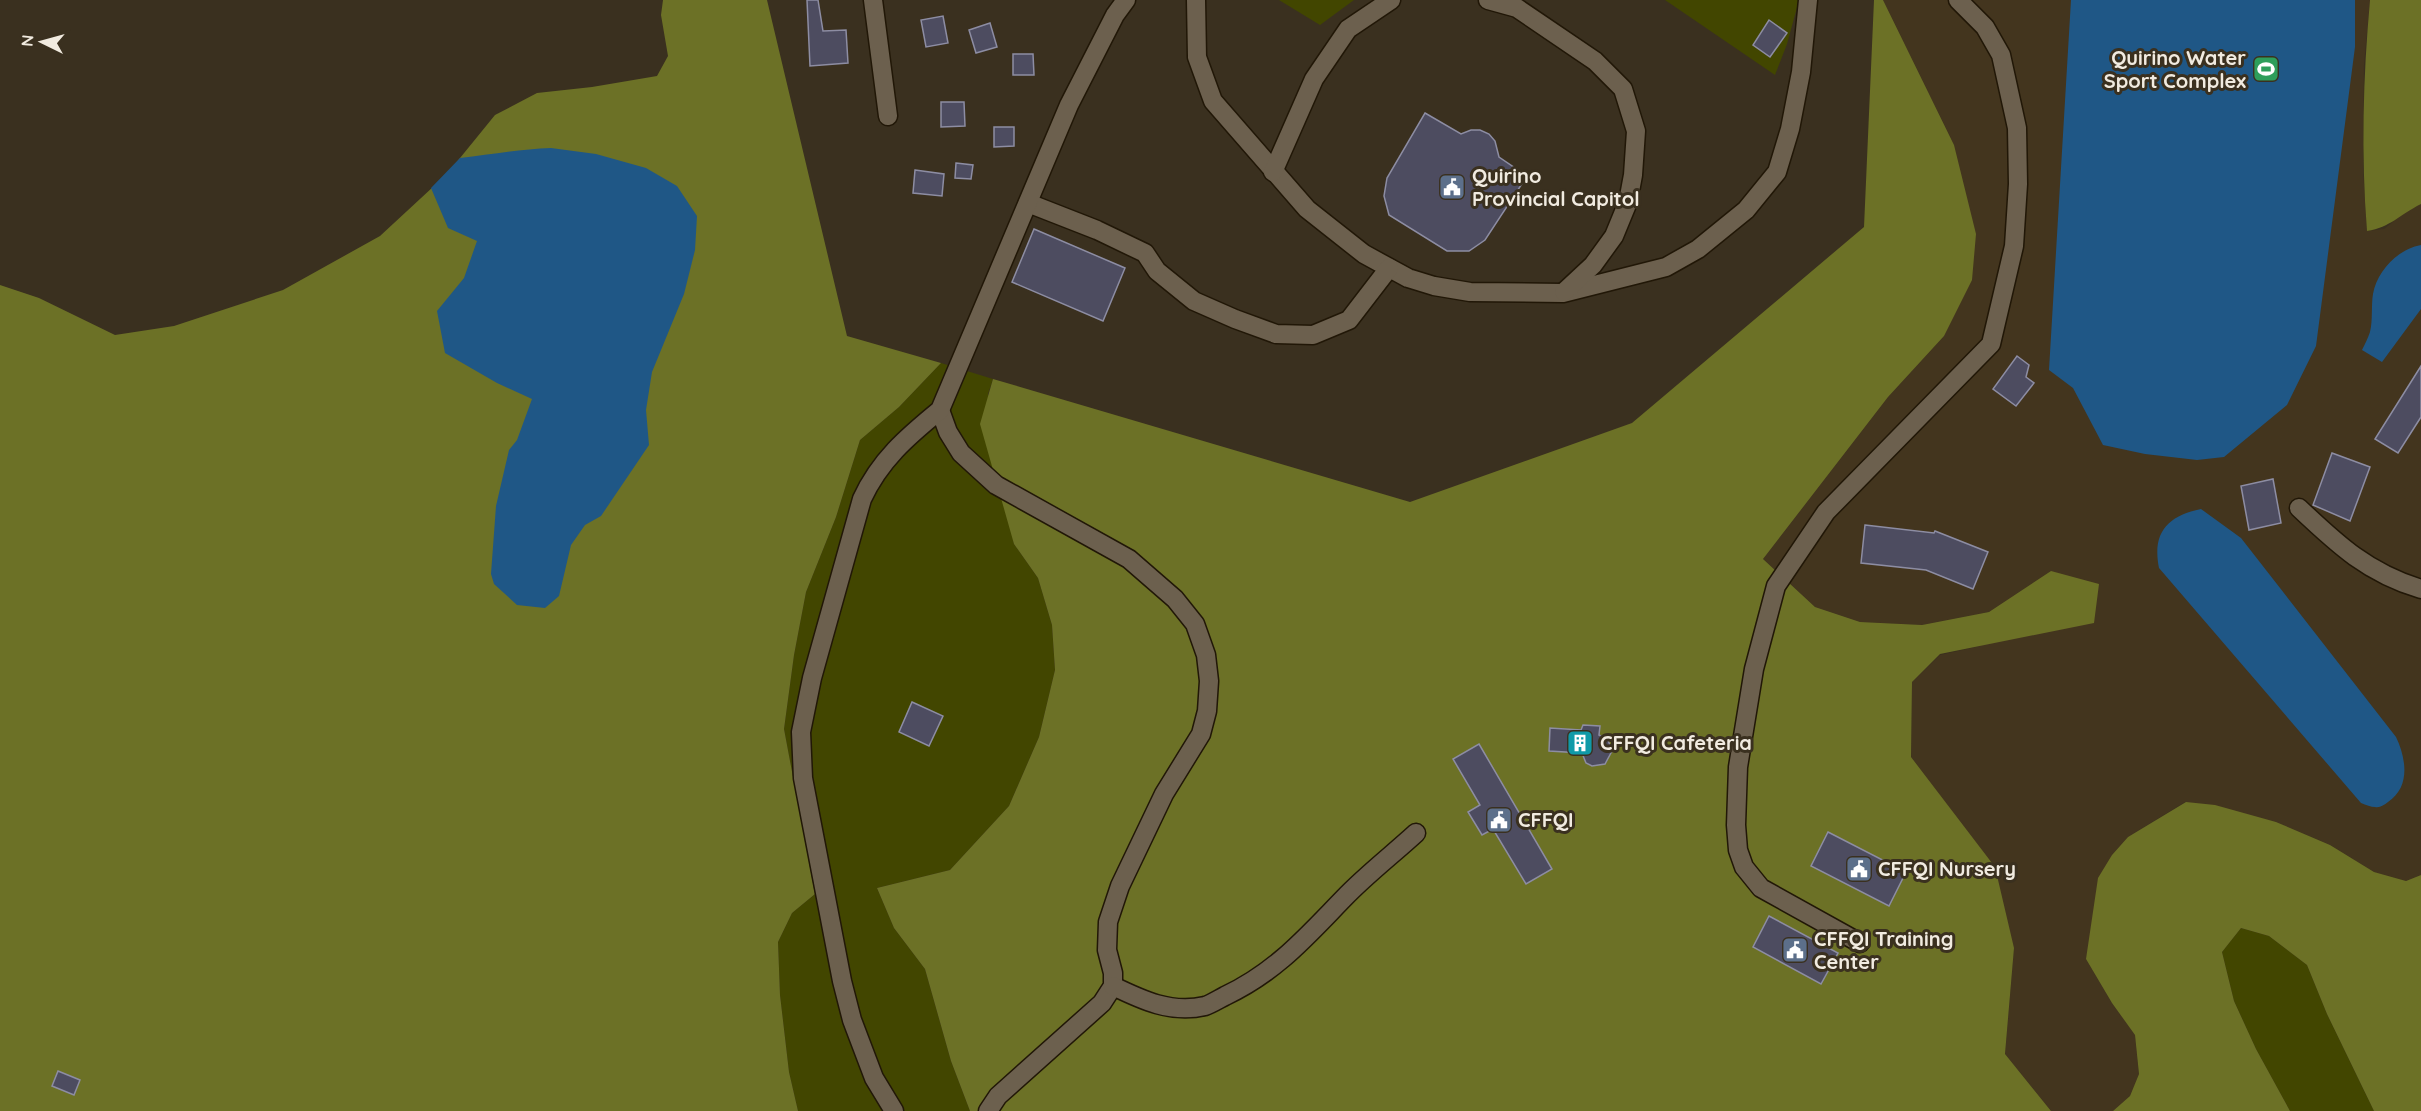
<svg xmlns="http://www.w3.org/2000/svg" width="2421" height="1111" viewBox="0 0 2421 1111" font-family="Quicksand,sans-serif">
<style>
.built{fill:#43351e}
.green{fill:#424600}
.forest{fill:#6c7126}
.water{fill:#1f5786}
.building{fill:#4d4c60;stroke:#8d8da3;stroke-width:1.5}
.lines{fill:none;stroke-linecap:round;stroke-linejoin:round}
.minor-casing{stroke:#211707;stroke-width:21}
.minor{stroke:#6c604e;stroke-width:18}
.labels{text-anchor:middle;stroke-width:6;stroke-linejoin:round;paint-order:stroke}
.poi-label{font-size:20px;font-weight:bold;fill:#f1ebe0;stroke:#3a301f;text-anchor:start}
</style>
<rect width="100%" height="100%" fill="#3a301f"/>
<!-- built -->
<polygon class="built" points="1883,0 2370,0 2364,65 2363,168 2367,231 2384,229 2405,212 2421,204 2421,875 2406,881 2374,872 2330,845 2276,822 2185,802 2128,837 2112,855 2086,959 2112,1003 2135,1035 2139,1074 2130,1096 2113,1111 2051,1111 2005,1054 2014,948 1951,810 1911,757 1912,682 1940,655 1980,646 2051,571 1989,612 1922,625 1860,622 1815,607 1763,559 1888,397 1944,336 1954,145"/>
<!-- green -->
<g class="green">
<polygon points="1279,0 1354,0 1320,25"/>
<polygon points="1665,0 1799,0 1787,44 1775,75"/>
<polygon points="941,363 993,379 988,394 1014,544 1038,578 1052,625 1055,670 1039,737 1009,806 950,870 877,888 894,928 925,969 951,1061 970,1111 798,1111 789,1072 780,995 778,942 792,913 815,894 784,729 794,655 806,592 836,517 860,440 899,407"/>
<polygon points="2241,928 2269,936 2307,965 2327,1014 2374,1111 2290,1111 2256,1049 2234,1001 2222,952"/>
</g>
<!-- forest -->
<g class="forest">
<polygon points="663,0 767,0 847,336 941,363 899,407 860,440 836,517 806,592 794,655 784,729 815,894 792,913 778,942 780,995 789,1072 798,1111 0,1111 0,285 39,298 115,335 174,326 283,290 380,236 447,174 495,115 537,93 592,87 657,76 668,56 661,15"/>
<polygon points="1874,0 1883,0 1954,145 1976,234 1972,280 1944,336 1888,397 1763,559 1815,607 1860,622 1922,625 1989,612 2051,571 2099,584 2094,623 1940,654 1912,682 1911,757 1995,867 2014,948 2005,1054 2051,1111 970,1111 951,1061 925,969 894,928 877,888 950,870 1009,806 1039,737 1055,670 1052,625 1038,578 1014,544 980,424 993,379 1410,502 1632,423 1864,227"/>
<path d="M2370,0H2421V204C2399,215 2391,227 2367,231C2361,154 2363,77 2370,0Z"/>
<polygon points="2186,802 2215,805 2276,822 2330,845 2374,872 2406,881 2421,875 2421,1111 2374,1111 2327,1014 2307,965 2269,936 2241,928 2222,952 2234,1001 2256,1049 2290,1111 2113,1111 2130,1096 2139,1074 2135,1035 2112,1003 2086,959 2098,878 2112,855 2128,837"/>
</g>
<!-- water -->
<g class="water">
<polygon points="2071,0 2355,0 2355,47 2316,346 2287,405 2224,457 2197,460 2145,454 2103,445 2073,388 2049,370"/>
<path d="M551,148L596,154L646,168L677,186L697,216L695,250L684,294L652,372L646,410L649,445L601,516L585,525L571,545L559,596L545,608L517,605L494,584L491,574L496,506L509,450L517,440L532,399L497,383L445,353L437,311L464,278L477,241L448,228L431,188L460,158C490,155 520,149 551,148Z"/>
<path d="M2421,245V309L2382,362L2362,350C2365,344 2368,338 2370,332C2373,320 2371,306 2373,294C2377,271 2398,249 2421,245Z"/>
<path d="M2201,509L2241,538L2396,737C2406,758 2411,787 2388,802C2384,805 2380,808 2375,807C2371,807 2366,805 2361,803L2159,568C2152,533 2167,516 2201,509Z"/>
</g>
<!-- building -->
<g class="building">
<polygon points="807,0 818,0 823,31 846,30 848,63 810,66"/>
<polygon points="943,16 948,43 926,47 921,20"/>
<polygon points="1769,20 1787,33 1770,57 1753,45"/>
<polygon points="990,23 997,47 976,53 969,30"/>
<polygon points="1013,54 1033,54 1034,75 1013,75"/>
<polygon points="941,102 964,102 965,126 941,127"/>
<polygon points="1425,113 1461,134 1471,130 1480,130 1489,134 1495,141 1499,157 1527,176 1485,240 1469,251 1447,251 1389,215 1384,196 1387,178"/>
<polygon points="994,127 1014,127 1014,146 994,147"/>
<polygon points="956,163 973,165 971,179 955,178"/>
<polygon points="915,170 944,174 942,196 913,193"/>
<polygon points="1034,229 1125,268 1103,321 1012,282"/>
<polygon points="2017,356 2029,365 2026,377 2034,383 2016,406 1993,389"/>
<polygon points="2421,366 2421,417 2398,453 2375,439"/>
<polygon points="2332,453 2370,467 2350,521 2313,505"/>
<polygon points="2273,479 2281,523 2249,530 2241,486"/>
<polygon points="1865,525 1934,533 1935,531 1988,552 1973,589 1926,570 1861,563"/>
<polygon points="912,702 943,716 929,746 899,732"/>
<polygon points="1583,725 1600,726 1599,735 1608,740 1612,751 1605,764 1592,766 1586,763 1582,753 1549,751 1550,728 1581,730"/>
<polygon points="1479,744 1552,869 1526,884 1493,829 1482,835 1468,812 1480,805 1453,759"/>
<polygon points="1828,832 1906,872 1889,906 1811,866"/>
<polygon points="1769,916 1838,953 1821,984 1753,947"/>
<polygon points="58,1071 80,1080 74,1095 52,1086"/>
</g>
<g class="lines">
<defs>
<g id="minor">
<polyline points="873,0 888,116"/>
<polyline points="1196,0 1197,57 1213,101 1307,209 1364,254 1408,278 1434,286 1470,292 1563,293 1666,267 1698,249 1746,210 1777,172 1790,129 1801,72 1808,0"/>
<polyline points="1488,0 1517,8 1595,61 1623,89 1636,131 1633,175 1628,202 1614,236 1593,265 1564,292"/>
<polyline points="1273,172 1314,79 1348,29 1391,0"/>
<polyline points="1028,203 1097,230 1145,253 1157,271 1194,301 1235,319 1276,334 1313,335 1349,320 1389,268"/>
<polyline points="940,410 948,432 961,453 996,485 1129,559 1175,599 1195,624 1206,655 1209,681 1207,711 1201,734 1164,794 1120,886 1108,922 1107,950 1113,973 1113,986 1102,1003 998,1096 988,1111"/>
<path d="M2299,508C2338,545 2368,573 2421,589"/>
<polyline points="1860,943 1761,888 1744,867 1738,850 1736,825 1738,767 1754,669 1776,586 1826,512 1991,344 2014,246 2018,184 2017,128 2001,55 1985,27 1958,0"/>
<path d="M1113,986C1142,1000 1171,1014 1205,1006C1211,1004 1219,999 1225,996C1276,972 1306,937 1344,898C1366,875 1392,855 1416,833"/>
<path d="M894,1111L874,1078L852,1020L842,981L803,778L801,732L812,678L862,499C880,460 907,437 940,410L1069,105L1115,15L1126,0"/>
</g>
</defs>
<!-- minor casing -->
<use href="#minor" class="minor-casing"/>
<!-- minor -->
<use href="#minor" class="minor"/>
</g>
<!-- icons -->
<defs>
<symbol id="stadium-square" viewBox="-11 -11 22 22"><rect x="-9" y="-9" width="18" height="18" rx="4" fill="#2e9e5b" stroke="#3a301f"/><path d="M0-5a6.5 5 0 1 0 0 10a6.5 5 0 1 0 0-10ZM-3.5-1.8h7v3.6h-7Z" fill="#fff"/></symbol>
<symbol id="civic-square" viewBox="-11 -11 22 22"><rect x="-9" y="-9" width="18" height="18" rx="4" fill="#5c6f8a" stroke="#3a301f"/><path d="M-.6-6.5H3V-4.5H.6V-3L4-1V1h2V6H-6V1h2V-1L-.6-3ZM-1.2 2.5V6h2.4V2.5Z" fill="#fff"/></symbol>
<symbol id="building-square" viewBox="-11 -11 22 22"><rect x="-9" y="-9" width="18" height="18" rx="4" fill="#0f9aa8" stroke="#3a301f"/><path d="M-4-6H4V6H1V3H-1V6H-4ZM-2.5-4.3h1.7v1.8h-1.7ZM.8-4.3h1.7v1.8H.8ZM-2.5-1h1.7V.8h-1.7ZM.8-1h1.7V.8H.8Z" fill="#fff"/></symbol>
</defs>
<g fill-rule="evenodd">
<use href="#stadium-square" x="2251" y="54" width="30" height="30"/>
<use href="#civic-square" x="1437" y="172" width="30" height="30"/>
<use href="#building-square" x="1565" y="728" width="30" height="30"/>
<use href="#civic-square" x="1484" y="805" width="30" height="30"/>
<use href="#civic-square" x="1844" y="854" width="30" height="30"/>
<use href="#civic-square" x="1780" y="935" width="30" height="30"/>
</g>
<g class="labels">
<!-- poi labels -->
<g class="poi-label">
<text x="2246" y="65" text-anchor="end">Quirino Water<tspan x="2246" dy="23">Sport Complex</tspan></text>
<text x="1472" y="183">Quirino<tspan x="1472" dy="23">Provincial Capitol</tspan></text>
<text x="1600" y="750">CFFQI Cafeteria</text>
<text x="1518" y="827">CFFQI</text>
<text x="1878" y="876">CFFQI Nursery</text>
<text x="1814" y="946">CFFQI Training<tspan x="1814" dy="23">Center</tspan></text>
</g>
</g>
<!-- north arrow -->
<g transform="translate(42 42) rotate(275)" stroke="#3a301f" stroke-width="4.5" paint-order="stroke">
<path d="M0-4.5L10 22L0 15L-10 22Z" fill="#f1ebe0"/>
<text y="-9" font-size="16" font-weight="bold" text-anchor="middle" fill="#f1ebe0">N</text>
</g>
</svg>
